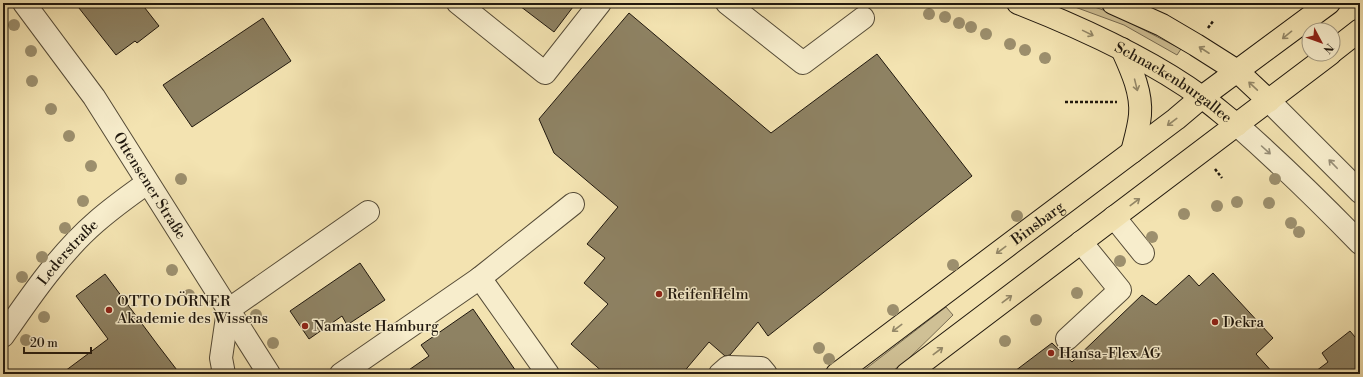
<svg xmlns="http://www.w3.org/2000/svg" width="1363" height="377" viewBox="0 0 1363 377" font-family="'Libre Bodoni',serif">
<style>
.green{fill:#cfc095;stroke:#786c52}
.building{fill:#8e8263;stroke:#20180e}
.lines{fill:none;stroke-linecap:round;stroke-linejoin:round}
.minor-casing{stroke:#554b37;stroke-width:24}
.major-casing{stroke:#20180e;stroke-width:24}
.path{stroke:#20180e;stroke-width:2.5;stroke-dasharray:3 2;stroke-linecap:butt}
.minor{stroke:#f7edcc;stroke-width:22}
.major{stroke:#f3e3b1;stroke-width:22}
.tree{fill:#9c8f6d}
.oneway{stroke:#948868}
.oneway2{stroke:#968d76}
.poi-dot{fill:#8f2418;stroke:#f7edcc;stroke-width:1.5}
.labels{text-anchor:middle;stroke-width:3;stroke-linejoin:round;paint-order:stroke}
.street-label{font-size:15px;fill:#20180e;stroke:#f7edcc}
.poi-label{font-size:15px;fill:#20180e;stroke:#f7edcc;text-anchor:start}
</style>
<rect width="100%" height="100%" fill="#f3e3b1"/>
<filter id="stains"><feTurbulence type="fractalNoise" baseFrequency=".005" numOctaves="4"/><feColorMatrix values="0 0 0 0 .2 0 0 0 0 .09 0 0 0 0 .02 0 0 0 .5 -.17"/></filter>
<radialGradient id="worn" r=".72"><stop offset=".6" stop-color="#630" stop-opacity="0"/><stop offset="1" stop-color="#630" stop-opacity=".3"/></radialGradient>
<!-- green -->
<g class="green">
<polygon points="1064,3 1083,3 1109,12 1181,49 1177,55 1124,25"/>
<polygon points="946,307 953,315 904,363 888,374 859,374"/>
</g>
<!-- building -->
<g class="building">
<polygon points="75,3 141,3 159,26 137,43 135,41 116,55"/>
<polygon points="516,3 576,3 554,32"/>
<polygon points="629,13 771,133 877,54 972,176 768,336 758,322 730,355 725,356 709,342 682,374 605,374 571,344 608,304 584,283 605,258 587,244 618,207 554,153 539,119"/>
<polygon points="263,18 291,61 192,127 163,85"/>
<polygon points="360,263 385,300 347,325 342,316 309,339 290,311"/>
<polygon points="1213,273 1273,338 1256,354 1274,374 1011,374 1052,343 1072,362 1142,295 1156,305 1189,275 1199,286"/>
<polygon points="105,274 157,344 180,374 61,374 108,339 76,296"/>
<polygon points="473,309 518,374 403,374 429,356 421,345"/>
<polygon points="1350,331 1360,343 1360,374 1312,374 1328,362 1322,353"/>
</g>
<g class="lines">
<defs>
<g id="minor">
<path id="s1" d="M24,3L94,97L269,374"/>
<polyline points="458,3 545,73 600,3"/>
<polyline points="727,3 803,63 863,18"/>
<polyline points="1269,101 1360,192"/>
<path d="M1237,125C1279,162 1320,202 1360,243"/>
<polyline points="1114,217 1143,253"/>
<polyline points="480,278 548,374"/>
<path id="s2" d="M3,336C30,297 60,253 96,222C112,208 130,195 147,183"/>
<polyline points="1067,339 1120,290 1081,242"/>
<polyline points="224,374 221,358 228,310 368,212"/>
<polyline points="341,374 480,278 573,204"/>
<polyline points="720,374 728,367 761,368 766,374"/>
</g>
<g id="major">
<path id="s3" d="M1018,3C1079,27 1150,59 1203,98C1214,106 1225,116 1237,125"/>
<polyline points="1113,3 1162,25 1196,45 1237,71 1269,101"/>
<path d="M1122,49C1131,69 1142,92 1140,115C1139,127 1135,140 1132,152"/>
<polyline points="1333,51 1360,30"/>
<path id="s4" d="M837,374L1176,119L1202,97L1329,3"/>
<polyline points="907,374 1330,54"/>
</g>
</defs>
<!-- minor casing -->
<use href="#minor" class="minor-casing"/>
<!-- major casing -->
<use href="#major" class="major-casing"/>
<!-- path -->
<g class="path">
<polyline points="1208,28 1214,20"/>
<polyline points="1065,102 1117,102"/>
<polyline points="1215,169 1222,178"/>
</g>
<!-- minor -->
<use href="#minor" class="minor"/>
<!-- major -->
<use href="#major" class="major"/>
</g>
<!-- trees -->
<g class="tree">
<circle cx="929" cy="14" r="6"/>
<circle cx="945" cy="17" r="6"/>
<circle cx="959" cy="23" r="6"/>
<circle cx="14" cy="25" r="6"/>
<circle cx="971" cy="27" r="6"/>
<circle cx="986" cy="34" r="6"/>
<circle cx="1010" cy="44" r="6"/>
<circle cx="1025" cy="50" r="6"/>
<circle cx="31" cy="51" r="6"/>
<circle cx="1045" cy="58" r="6"/>
<circle cx="32" cy="81" r="6"/>
<circle cx="51" cy="109" r="6"/>
<circle cx="69" cy="136" r="6"/>
<circle cx="91" cy="166" r="6"/>
<circle cx="181" cy="179" r="6"/>
<circle cx="1275" cy="179" r="6"/>
<circle cx="83" cy="201" r="6"/>
<circle cx="1237" cy="202" r="6"/>
<circle cx="1269" cy="203" r="6"/>
<circle cx="1217" cy="206" r="6"/>
<circle cx="1184" cy="214" r="6"/>
<circle cx="1017" cy="216" r="6"/>
<circle cx="1291" cy="223" r="6"/>
<circle cx="65" cy="228" r="6"/>
<circle cx="1299" cy="232" r="6"/>
<circle cx="1152" cy="237" r="6"/>
<circle cx="42" cy="257" r="6"/>
<circle cx="1120" cy="261" r="6"/>
<circle cx="953" cy="265" r="6"/>
<circle cx="172" cy="270" r="6"/>
<circle cx="22" cy="277" r="6"/>
<circle cx="1077" cy="293" r="6"/>
<circle cx="189" cy="295" r="6"/>
<circle cx="893" cy="310" r="6"/>
<circle cx="256" cy="315" r="6"/>
<circle cx="44" cy="317" r="6"/>
<circle cx="1036" cy="320" r="6"/>
<circle cx="26" cy="340" r="6"/>
<circle cx="1005" cy="341" r="6"/>
<circle cx="273" cy="343" r="6"/>
<circle cx="819" cy="348" r="6"/>
<circle cx="829" cy="359" r="6"/>
</g>
<!-- one-way arrows -->
<defs><path id="oneway-shaft" d="M-6 0H5M1.5-3L5.5 0L1.5 3" fill="none" stroke-width="1.6" stroke-linecap="round" stroke-linejoin="round"/></defs>
<g class="oneway">
<use href="#oneway-shaft" transform="translate(1088 33) rotate(26)"/>
<use href="#oneway-shaft" transform="translate(1287 35) rotate(141)"/>
<use href="#oneway-shaft" transform="translate(1204 50) rotate(-147)"/>
<use href="#oneway-shaft" transform="translate(1136 85) rotate(76)"/>
<use href="#oneway-shaft" transform="translate(1253 86) rotate(-137)"/>
<use href="#oneway-shaft" transform="translate(1172 122) rotate(143)"/>
<use href="#oneway-shaft" transform="translate(1135 202) rotate(-37)"/>
<use href="#oneway-shaft" transform="translate(1001 250) rotate(143)"/>
<use href="#oneway-shaft" transform="translate(1007 299) rotate(-37)"/>
<use href="#oneway-shaft" transform="translate(897 328) rotate(143)"/>
<use href="#oneway-shaft" transform="translate(938 351) rotate(-37)"/>
</g>
<g class="oneway2">
<use href="#oneway-shaft" transform="translate(1266 150) rotate(42)"/>
<use href="#oneway-shaft" transform="translate(1333 164) rotate(-134)"/>
</g>
<!-- markers -->
<g class="poi-dot">
<circle cx="659" cy="294" r="4"/>
<circle cx="109" cy="310" r="4"/>
<circle cx="1215" cy="322" r="4"/>
<circle cx="305" cy="326" r="4"/>
<circle cx="1051" cy="353" r="4"/>
</g>
<g class="labels">
<!-- street labels -->
<g class="street-label">
<text dy="5" stroke="none"><textPath href="#s3" startOffset="175">Schnackenburgallee</textPath></text>
<text dy="5" stroke="none"><textPath href="#s1" startOffset="222">Ottensener Straße</textPath></text>
<text dy="5" stroke="none"><textPath href="#s4" startOffset="251">Binsbarg</textPath></text>
<text dy="5" stroke="none"><textPath href="#s2" startOffset="106">Lederstraße</textPath></text>
</g>
<!-- poi labels -->
<g class="poi-label">
<text x="667" y="299">ReifenHelm</text>
<text x="117" y="306">OTTO DÖRNER<tspan x="117" dy="17">Akademie des Wissens</tspan></text>
<text x="1223" y="327">Dekra</text>
<text x="313" y="331">Namaste Hamburg</text>
<text x="1059" y="358">Hansa-Flex AG</text>
</g>
</g>
<!-- margin -->
<rect width="1363" height="377" fill="none" stroke="#f3e3b1" stroke-width="16"/>
<rect x="4" y="4" width="1355" height="369" fill="none" stroke="#20180e" stroke-width="2"/>
<rect x="8" y="8" width="1347" height="361" fill="none" stroke="#20180e"/>
<!-- north arrow -->
<g transform="translate(1321 42) rotate(131)"><circle r="19" fill="#f7edcc" stroke="#a19880"/>
<path d="M0-3L7 15L0 10L-7 15Z" fill="#8f2418"/>
<text y="-6" font-size="11" font-weight="bold" text-anchor="middle" fill="#20180e">N</text>
</g>
<!-- scale -->
<path d="M24 347v6h67v-6" fill="none" stroke="#20180e" stroke-width="2"/>
<text x="30" y="347" font-size="12" fill="#20180e" stroke="#f7edcc" stroke-width="3" paint-order="stroke">20 m</text>
<rect width="100%" height="100%" filter="url(#stains)"/>
<rect width="100%" height="100%" fill="url(#worn)"/>
</svg>
